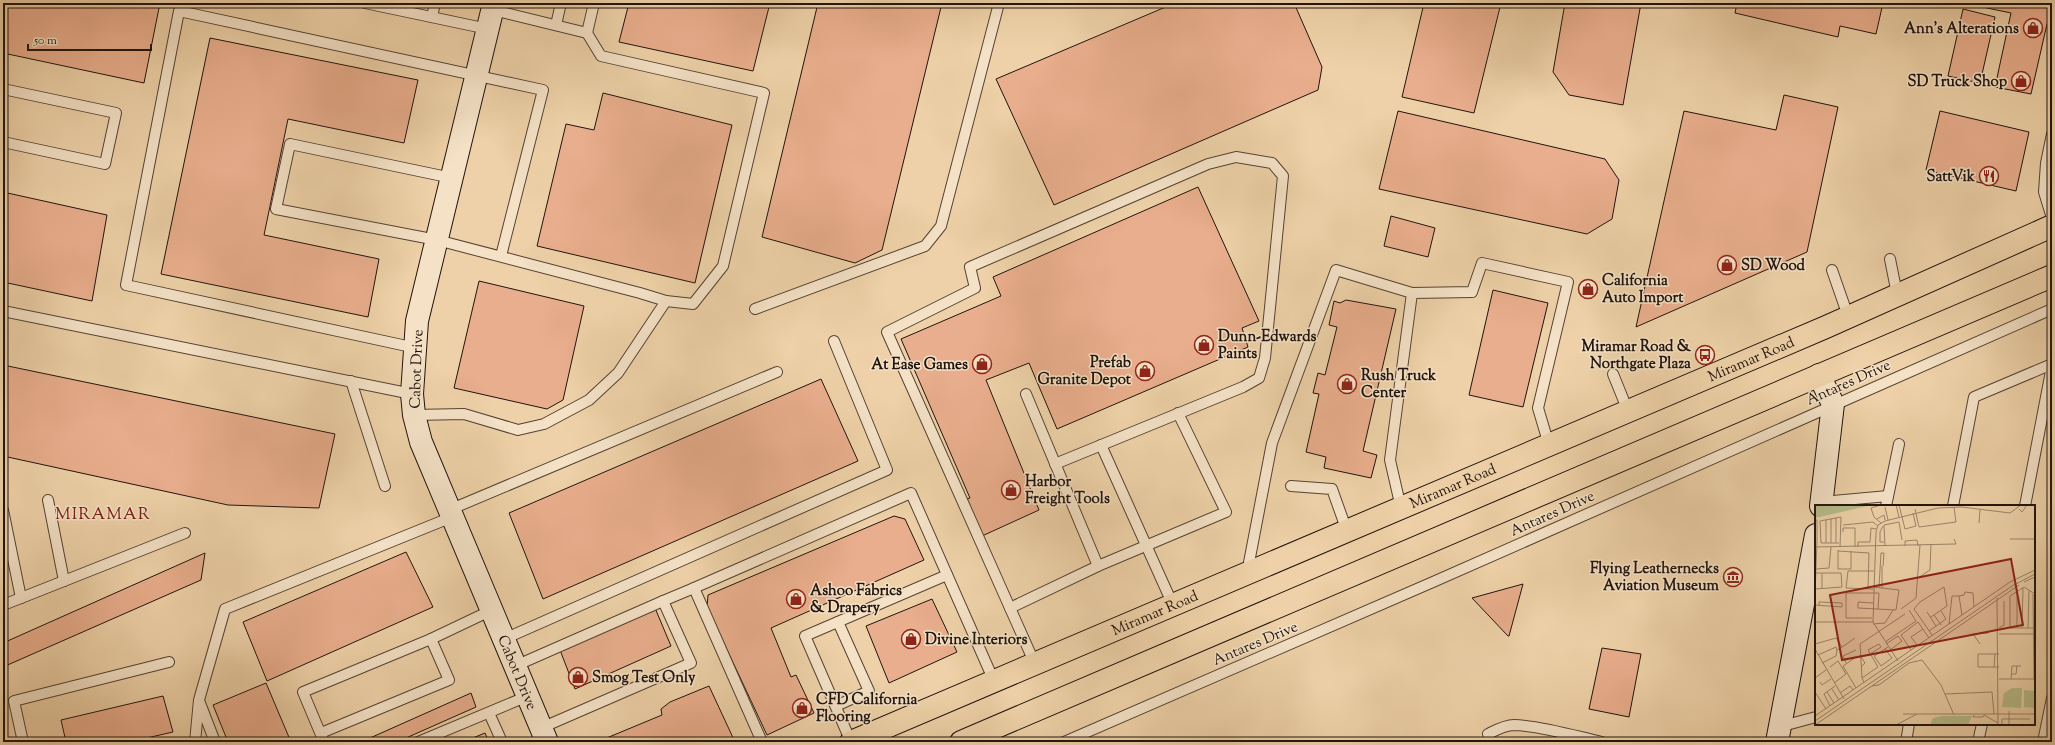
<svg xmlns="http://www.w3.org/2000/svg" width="2055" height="745" viewBox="0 0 2055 745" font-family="'Sorts Mill Goudy',serif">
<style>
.building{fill:#e9ae8d;stroke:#21140e}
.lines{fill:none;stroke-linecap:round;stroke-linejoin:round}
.lane-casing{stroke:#544334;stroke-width:12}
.secondary-casing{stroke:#21140e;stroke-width:24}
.primary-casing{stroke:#21140e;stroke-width:24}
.lane{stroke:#f4e1c6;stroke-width:10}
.secondary{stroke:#f4e1c6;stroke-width:22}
.primary{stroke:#eed1a8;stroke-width:22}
.labels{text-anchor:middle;stroke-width:3;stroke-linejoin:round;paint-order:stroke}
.poi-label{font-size:15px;font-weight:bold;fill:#21140e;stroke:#f4e1c6;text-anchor:start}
.street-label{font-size:15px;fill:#21140e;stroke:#f4e1c6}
.quarter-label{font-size:17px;letter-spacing:1px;fill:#7a1f14;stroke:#f4e1c6}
.inset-road{fill:none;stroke:#9c856a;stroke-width:1}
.view{fill:#8f2418;fill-opacity:0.15;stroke:#8f2418;stroke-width:2}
.inset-edge{fill:none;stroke:#21140e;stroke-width:2}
</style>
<rect width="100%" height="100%" fill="#eed1a8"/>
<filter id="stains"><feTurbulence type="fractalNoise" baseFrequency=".005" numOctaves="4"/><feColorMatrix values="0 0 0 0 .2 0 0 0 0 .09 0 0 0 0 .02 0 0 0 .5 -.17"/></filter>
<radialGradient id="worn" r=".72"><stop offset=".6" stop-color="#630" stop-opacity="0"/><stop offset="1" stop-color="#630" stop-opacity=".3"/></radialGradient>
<!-- building -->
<g class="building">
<polygon points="3,3 160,3 144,83 3,53"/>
<polygon points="629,3 770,3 753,71 619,42"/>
<polygon points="818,3 942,3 882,250 855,263 762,237"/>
<polygon points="1175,3 1294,3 1322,67 1318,90 1054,205 996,79"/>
<polygon points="1424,3 1501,3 1474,113 1402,97"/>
<polygon points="1565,3 1641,3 1623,105 1569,95 1553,72"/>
<polygon points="1737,3 1883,3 1876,34 1840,26 1838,37 1735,13"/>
<polygon points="1963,3 2052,3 2052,24 2047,24 2031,94 1995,87 2011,13"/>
<polygon points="1963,9 1995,17 1980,83 1948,76"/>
<polygon points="210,38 418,80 404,143 288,119 264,235 379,259 368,317 161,274"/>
<polygon points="603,93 732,125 695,283 537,246 566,124 594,130"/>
<polygon points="1784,95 1838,107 1807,252 1636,327 1684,111 1776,130"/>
<polygon points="1398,111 1605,159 1619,180 1612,219 1587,234 1379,189"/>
<polygon points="1940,111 2029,132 2016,191 1926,170"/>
<polygon points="1198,187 1259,321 1242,328 1248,347 1057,429 1029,363 986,380 1039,510 982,536 966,499 970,498 901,339 1001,296 993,277"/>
<polygon points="3,192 107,215 92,301 3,282"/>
<polygon points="1391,216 1435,228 1428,257 1384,246"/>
<polygon points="479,281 584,306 563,400 547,409 454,388"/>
<polygon points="1493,290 1548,303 1523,407 1469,395"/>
<polygon points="1346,300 1396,309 1363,451 1377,455 1371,478 1324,468 1326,457 1306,452 1319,394 1313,393 1318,373 1325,375 1337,327 1329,325 1334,301 1340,303"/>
<polygon points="3,365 335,434 319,508 228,505 3,456"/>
<polygon points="821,379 858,461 543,599 509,513"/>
<polygon points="894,516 905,519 924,560 771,628 791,677 796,675 814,713 767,735 707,607 708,595"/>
<polygon points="406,552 433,607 267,681 243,622"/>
<polygon points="205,553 201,580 3,667 3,643"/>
<polygon points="1523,584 1509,636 1508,636 1472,598"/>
<polygon points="932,599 957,652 889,683 866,626"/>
<polygon points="655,608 671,646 575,689 560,650"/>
<polygon points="1602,648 1641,654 1629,717 1589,709"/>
<polygon points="266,683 291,742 228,742 213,705"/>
<polygon points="709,686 735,742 597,742 662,715 661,709 670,702"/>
<polygon points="471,693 476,707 397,742 361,742"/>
<polygon points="163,696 173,732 129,742 66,742 61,720"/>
<polygon points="485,733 489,742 463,742"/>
</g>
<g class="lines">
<defs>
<g id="lane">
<polyline points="365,3 488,29"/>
<polyline points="493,10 587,33 594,3"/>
<polyline points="432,17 435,3"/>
<polyline points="556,25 561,3"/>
<polyline points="3,89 116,113 105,164 3,142"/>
<polyline points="2052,134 2046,163 2044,192 2052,218"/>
<polyline points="452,178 290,144 276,209 437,240 640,293 666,301 693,304 723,266 764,93 601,56 587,33"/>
<polyline points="1890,259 1897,294"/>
<polyline points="1832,270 1848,316"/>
<polyline points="1412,293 1472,292 1482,263 1568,282 1538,408 1549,445"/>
<polyline points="755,309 925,246 941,226 999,3"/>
<polyline points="3,311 412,394"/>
<polyline points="416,348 126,285 179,11 543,90 501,256"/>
<polyline points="1613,374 1628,411"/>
<polyline points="351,381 385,486"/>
<polyline points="1026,394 1098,566"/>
<polyline points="414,415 464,414 518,430 544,424 589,400 618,373 666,301"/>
<polyline points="1101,445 1173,605"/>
<polyline points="1291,486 1332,489 1347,531"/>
<polyline points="48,500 64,581"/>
<polyline points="1822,502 1888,496"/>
<polyline points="1886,506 1899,444"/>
<polyline points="1953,506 1974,397 2052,364"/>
<polyline points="2025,506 2052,366"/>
<polyline points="3,510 21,598 185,533"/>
<polyline points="449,510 777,372"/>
<polyline points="1247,573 1272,443 1336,270 1412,293 1390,460 1401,508"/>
<polyline points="663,601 694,588"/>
<polyline points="3,605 21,598"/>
<polyline points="1010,608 1098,566 1226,512 1178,413"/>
<polyline points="431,639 492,610"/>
<polyline points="504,639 887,470 834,341"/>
<polyline points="1035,664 887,332 975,288 970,267 1208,164 1236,157 1272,163 1283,176 1265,358 1259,378 1243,387 1055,464"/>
<polyline points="515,666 663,601 691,663 541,728"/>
<polyline points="200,703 215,742"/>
<polyline points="836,706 869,691 838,622"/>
<polyline points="489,713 502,742"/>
<polyline points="1779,727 1816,717"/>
<polyline points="321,733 449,680 431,639 303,692 324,742"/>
<polyline points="23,742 14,701 169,662"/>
<polyline points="195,742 199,700 225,609 452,517"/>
<polyline points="418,742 528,696"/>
<polyline points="762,742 694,588 911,493 994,681"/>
<polyline points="851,742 805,636 947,575"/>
<polyline points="1064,742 1433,582 2052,309"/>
<path d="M1491,742L1488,734C1496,730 1505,725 1514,725C1541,726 1575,736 1602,742"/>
<polyline points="1906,742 1909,724"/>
<polyline points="1978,742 1982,724"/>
<polyline points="2043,742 2052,698"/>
</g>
<g id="secondary">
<path id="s1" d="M494,3L417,321L412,394L414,415L421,442L547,742"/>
<polyline points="1819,375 1833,404 1821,506"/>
<polyline points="1777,742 1816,535"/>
</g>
<g id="primary">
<path id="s2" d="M851,742L1826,327L2052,226"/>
<polyline points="961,742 2052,276"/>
</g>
</defs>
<!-- lane casing -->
<use href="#lane" class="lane-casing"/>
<!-- secondary casing -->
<use href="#secondary" class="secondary-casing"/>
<!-- primary casing -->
<use href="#primary" class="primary-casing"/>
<!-- lane -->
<use href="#lane" class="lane"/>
<!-- secondary -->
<use href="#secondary" class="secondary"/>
<!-- primary -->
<use href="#primary" class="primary"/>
</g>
<!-- icons -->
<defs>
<symbol id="shop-ring" viewBox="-11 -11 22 22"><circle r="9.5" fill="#f4e1c6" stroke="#8f2418" stroke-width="1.5"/><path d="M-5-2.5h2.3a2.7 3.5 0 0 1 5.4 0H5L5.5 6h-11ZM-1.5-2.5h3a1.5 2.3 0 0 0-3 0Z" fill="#8f2418"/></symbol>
<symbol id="restaurant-ring" viewBox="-11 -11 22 22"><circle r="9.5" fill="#f4e1c6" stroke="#8f2418" stroke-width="1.5"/><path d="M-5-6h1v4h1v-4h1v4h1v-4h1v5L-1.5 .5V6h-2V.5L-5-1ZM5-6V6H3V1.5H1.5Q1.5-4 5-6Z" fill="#8f2418"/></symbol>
<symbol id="bus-ring" viewBox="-11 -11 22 22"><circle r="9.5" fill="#f4e1c6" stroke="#8f2418" stroke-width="1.5"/><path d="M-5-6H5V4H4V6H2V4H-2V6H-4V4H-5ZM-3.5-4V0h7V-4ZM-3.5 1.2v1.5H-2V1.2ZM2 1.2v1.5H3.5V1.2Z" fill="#8f2418"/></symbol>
<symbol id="museum-ring" viewBox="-11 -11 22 22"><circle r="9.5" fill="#f4e1c6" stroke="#8f2418" stroke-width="1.5"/><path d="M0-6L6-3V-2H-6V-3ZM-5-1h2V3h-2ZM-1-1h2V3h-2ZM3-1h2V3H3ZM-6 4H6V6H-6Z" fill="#8f2418"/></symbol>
</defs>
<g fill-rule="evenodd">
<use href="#shop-ring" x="2022" y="17" width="22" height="22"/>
<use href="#shop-ring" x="2010" y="70" width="22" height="22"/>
<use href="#restaurant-ring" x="1978" y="165" width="22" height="22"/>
<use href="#shop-ring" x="1716" y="254" width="22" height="22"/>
<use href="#shop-ring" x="1577" y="278" width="22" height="22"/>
<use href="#shop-ring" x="1193" y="334" width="22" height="22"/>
<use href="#bus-ring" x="1694" y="344" width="22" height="22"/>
<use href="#shop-ring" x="971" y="353" width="22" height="22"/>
<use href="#shop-ring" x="1134" y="360" width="22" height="22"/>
<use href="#shop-ring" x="1336" y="373" width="22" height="22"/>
<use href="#shop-ring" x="1000" y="479" width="22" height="22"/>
<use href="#museum-ring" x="1722" y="566" width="22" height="22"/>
<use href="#shop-ring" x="785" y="588" width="22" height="22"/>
<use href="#shop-ring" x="900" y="628" width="22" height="22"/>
<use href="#shop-ring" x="567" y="666" width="22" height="22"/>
<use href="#shop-ring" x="791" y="697" width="22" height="22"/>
</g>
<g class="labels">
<!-- poi labels -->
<g class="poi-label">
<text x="2019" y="33" text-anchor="end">Ann's Alterations</text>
<text x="2007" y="86" text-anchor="end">SD Truck Shop</text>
<text x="1975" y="181" text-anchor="end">SattVik</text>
<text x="1741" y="270">SD Wood</text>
<text x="1602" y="285">California<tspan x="1602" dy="17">Auto Import</tspan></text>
<text x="1218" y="341">Dunn-Edwards<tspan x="1218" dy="17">Paints</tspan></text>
<text x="1691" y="351" text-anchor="end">Miramar Road &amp;<tspan x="1691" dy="17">Northgate Plaza</tspan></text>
<text x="1131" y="367" text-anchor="end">Prefab<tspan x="1131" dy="17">Granite Depot</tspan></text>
<text x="968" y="369" text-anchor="end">At Ease Games</text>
<text x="1361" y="380">Rush Truck<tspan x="1361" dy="17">Center</tspan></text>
<text x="1025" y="486">Harbor<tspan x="1025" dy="17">Freight Tools</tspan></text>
<text x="1719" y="573" text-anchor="end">Flying Leathernecks<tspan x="1719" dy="17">Aviation Museum</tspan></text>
<text x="810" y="595">Ashoo Fabrics<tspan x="810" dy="17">&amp; Drapery</tspan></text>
<text x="925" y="644">Divine Interiors</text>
<text x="592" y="682">Smog Test Only</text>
<text x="816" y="704">CFD California<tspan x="816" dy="17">Flooring</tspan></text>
</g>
<!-- street labels -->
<g class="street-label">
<text dy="5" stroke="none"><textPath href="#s2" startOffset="978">Miramar Road</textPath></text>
<text transform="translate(416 369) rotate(-88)" y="5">Cabot Drive</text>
<text transform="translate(1848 382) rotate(-24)" y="5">Antares Drive</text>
<text dy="5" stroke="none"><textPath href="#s2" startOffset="654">Miramar Road</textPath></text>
<text transform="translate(1552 513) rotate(-24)" y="5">Antares Drive</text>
<text dy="5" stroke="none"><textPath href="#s2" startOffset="330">Miramar Road</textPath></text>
<text transform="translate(1255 643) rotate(-23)" y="5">Antares Drive</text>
<text dy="5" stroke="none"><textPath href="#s1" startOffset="699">Cabot Drive</textPath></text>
</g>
<!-- quarter labels -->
<g class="quarter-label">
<text x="103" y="519">MIRAMAR</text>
</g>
</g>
<!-- overview -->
<g transform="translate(1815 505)">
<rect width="220" height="220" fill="#eed1a8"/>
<path d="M0,0H57L0,13ZM197,183H207L206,203L187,202L189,188ZM209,185L220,186V203L209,202ZM127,211H157L153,220H115L118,213Z" fill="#b7bc89"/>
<path class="inset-road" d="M81,0L84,12M84,0L90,24L101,21L98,8M70,2L73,15M100,4L104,22L141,17L139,2M204,4L207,7L212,0M21,13V38M16,14V38M62,14L69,10L70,15M0,15H2V36L0,89M11,15V38M66,18L59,12L56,3L66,0M164,18L165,5M28,20L58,17L63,21M68,21L65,27V37H69M28,27V23H40V42M195,34H220M24,38H6L5,16L26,12L25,42M70,41L69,20L84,17L87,35M90,41V36L102,35L103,41M0,42L141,39L139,34M43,42V37H55L56,23L61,24M23,45V64H36M23,46L54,48L53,84M36,46V64M1,64L14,63L16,42M103,73L115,65L116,40M209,77L220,72M58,82L67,83V61M64,82L66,48H69L68,61M0,84L27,82L26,68H1M7,84V68M58,84L31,83L33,66H59M218,89L219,174M220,89L209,82L195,91V123H220M144,91L149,90L150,87L158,88L159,102M182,93L183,220M58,98L43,97V103L81,105L84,85L67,83M0,100L27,102V98L4,97V100M86,104L101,93L105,40M112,107L121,121M119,110L126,120M116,112L132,101L129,82L105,97L99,104L117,130M57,113H31V88H64L63,104M0,117H58M58,119L70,118L78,105M134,119L137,91H144L147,110M184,123L189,120V96M202,123V87M207,123L208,83M213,123L214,86M114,126L131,114L126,106M63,127L90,109M184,129H220M70,137L101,116L94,105M0,139L21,133L27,142L40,133M71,139L83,131L87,136L75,145M165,139L158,129L174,128M102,140L96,132L108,124M0,144L29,194M70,144L77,153L66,161L59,151L73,142M96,145L86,130L103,117L114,133M3,150L21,142L22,145L27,142M45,150L50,158L46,162M83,156L58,117L61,27L63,20L70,16L123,3L147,2L195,8L206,0M7,158L21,151L22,145M31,158L28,151L41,145M15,162L23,156L31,169L19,178M179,162L180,149M184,162H163V149H184M197,169H201L202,161M0,173L11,165M47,173L45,139L63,127M184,174H220M196,174L197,161H206M5,177L7,180L16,174M49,177L47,173L63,162L53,145L64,139L66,142L55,149M57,181L64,180L94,158L107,155L126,180L139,210M41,183L28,161L41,152M17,184L24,195M0,187L11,204M12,187L19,198M25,188L35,181L38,185M130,189L177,187L179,209M15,201L9,189L20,181M88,209H220M159,210L158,212H168L169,210L183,218M0,211L195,77L220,65M0,216L197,81L220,69M0,220L204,80M81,220L102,209M187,220V214H215M194,220V206"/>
<path class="view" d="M196,54L208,120L27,155L15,90Z"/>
<rect width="220" height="220" class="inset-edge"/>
</g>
<!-- margin -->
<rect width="2055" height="745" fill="none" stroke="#eed1a8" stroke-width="16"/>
<rect x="4" y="4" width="2047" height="737" fill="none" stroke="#21140e" stroke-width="2"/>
<rect x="8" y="8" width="2039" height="729" fill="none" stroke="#21140e"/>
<!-- scale -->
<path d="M28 44v6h123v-6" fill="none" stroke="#21140e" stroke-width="2"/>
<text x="34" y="44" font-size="12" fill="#21140e" stroke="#f4e1c6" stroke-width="3" paint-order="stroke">50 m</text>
<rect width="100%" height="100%" filter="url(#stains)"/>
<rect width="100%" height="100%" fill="url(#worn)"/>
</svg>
